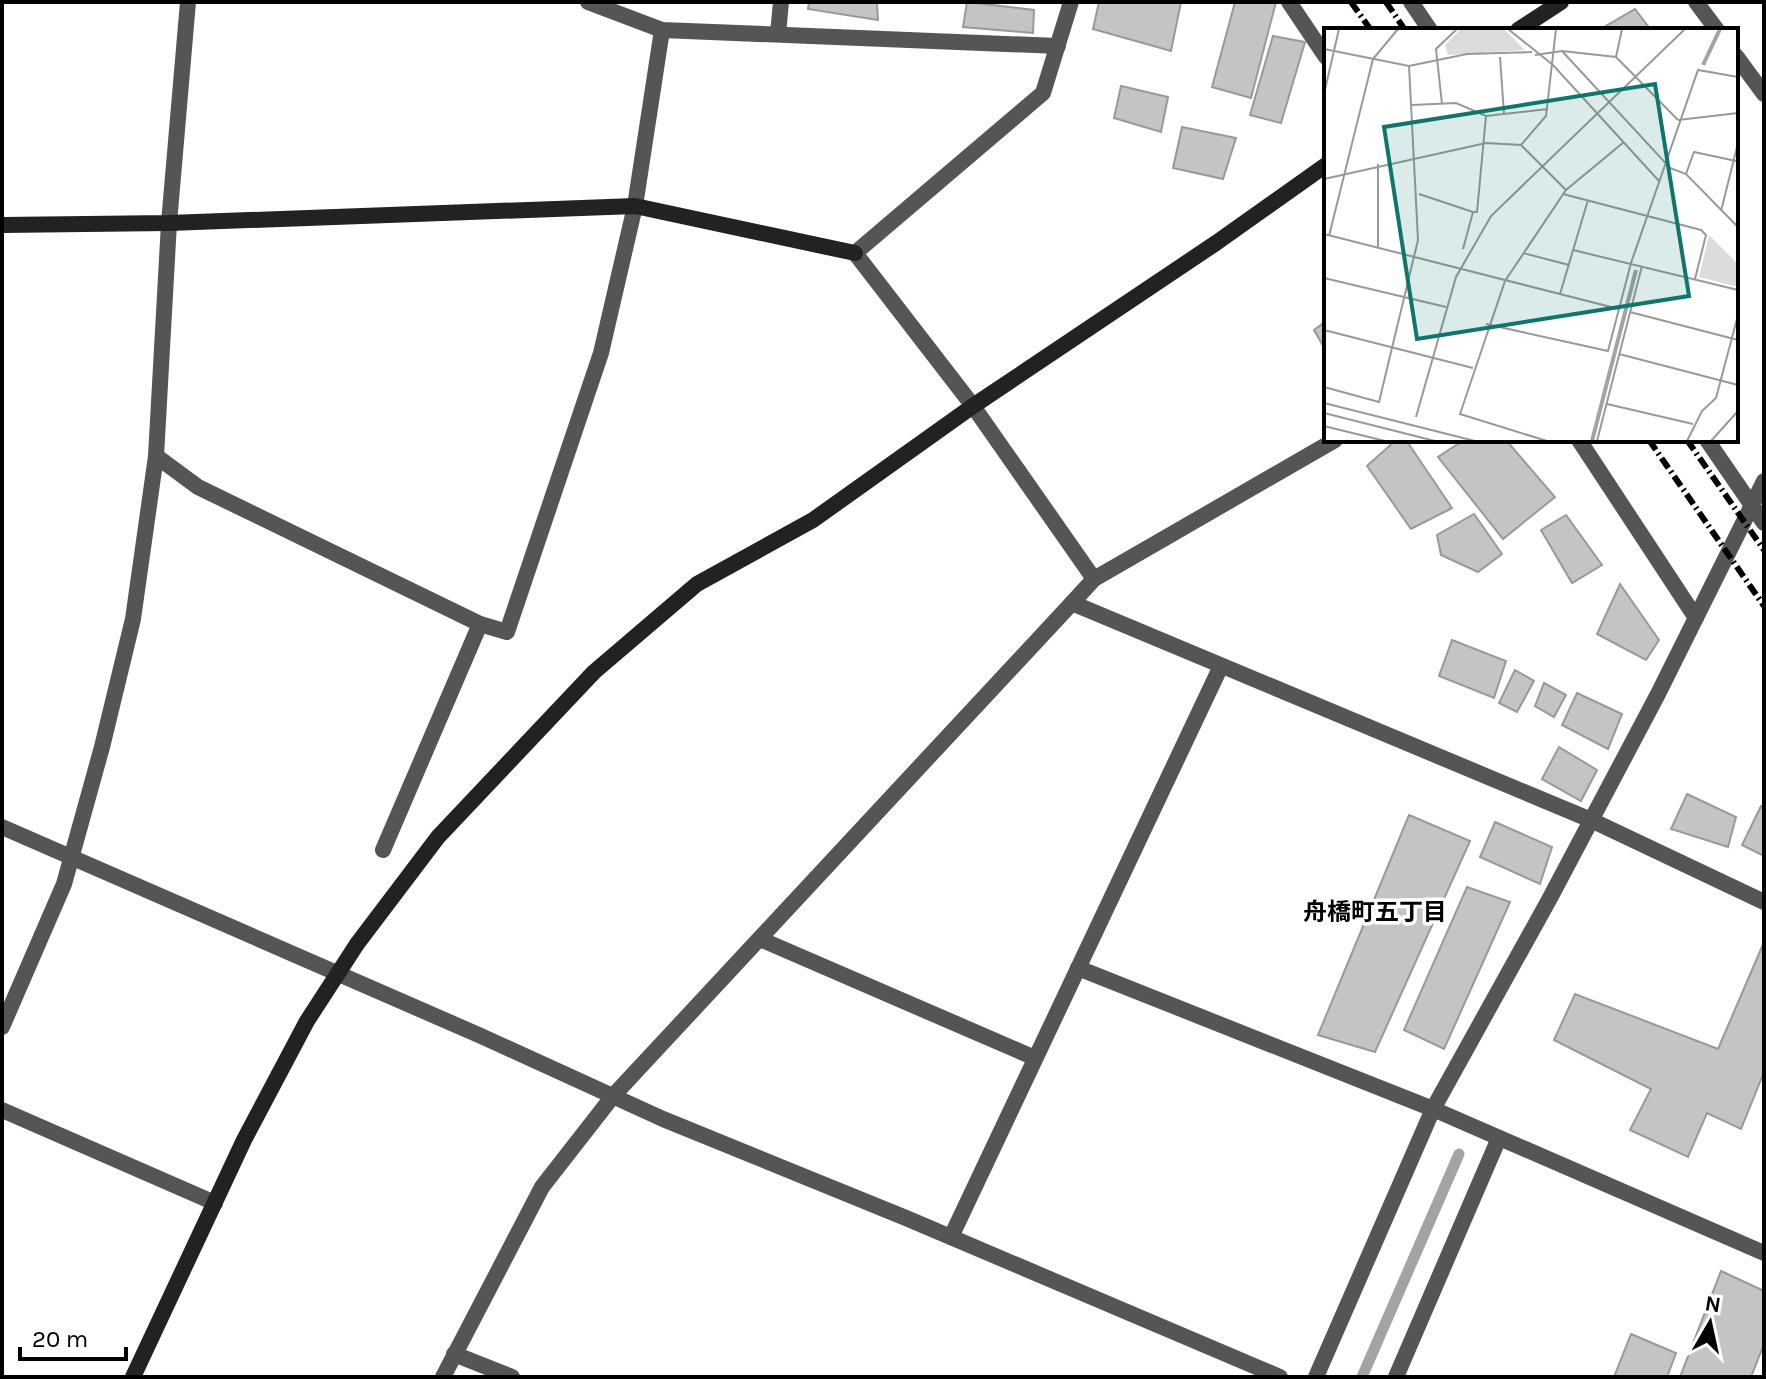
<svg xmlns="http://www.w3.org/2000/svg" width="1766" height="1379" viewBox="0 0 1766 1379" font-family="Karla,'Noto Sans JP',sans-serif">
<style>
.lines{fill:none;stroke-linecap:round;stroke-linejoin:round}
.stream{stroke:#a3a3a3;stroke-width:11}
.building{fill:#c4c4c4;stroke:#999;stroke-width:2}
.street{stroke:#555;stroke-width:16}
.secondary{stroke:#222;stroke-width:16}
.rail{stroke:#000;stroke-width:6;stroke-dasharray:12 4 2 4;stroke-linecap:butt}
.labels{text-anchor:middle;stroke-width:7;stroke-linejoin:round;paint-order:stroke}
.neighbourhood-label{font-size:24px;font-weight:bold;fill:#000;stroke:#fff}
.inset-river{fill:none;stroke:#a3a3a3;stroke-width:4}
.inset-road{fill:none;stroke:#999;stroke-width:2}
.view{fill:#0f766e;fill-opacity:0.15;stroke:#0f766e;stroke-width:4}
.inset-edge{fill:none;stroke:#000;stroke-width:4}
</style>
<rect width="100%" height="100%" fill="#fff"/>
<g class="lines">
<!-- stream -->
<polyline class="stream" points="1362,1377 1459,1154"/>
</g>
<!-- building -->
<g class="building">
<polygon points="809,2 877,2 878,20 808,9"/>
<polygon points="967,2 1034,10 1033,33 963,27"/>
<polygon points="1099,2 1181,2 1171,51 1093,29"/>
<polygon points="1235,2 1276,2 1251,98 1212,87"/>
<polygon points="1635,9 1651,30 1599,30"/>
<polygon points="1273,36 1305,42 1281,123 1250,115"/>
<polygon points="1121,86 1168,97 1161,132 1114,118"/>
<polygon points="1182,127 1236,138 1223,179 1173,168"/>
<polygon points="1326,321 1326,351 1314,330"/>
<polygon points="1396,440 1406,440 1452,508 1411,529 1367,466"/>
<polygon points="1464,440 1506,440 1555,497 1503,539 1438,457"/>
<polygon points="1474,514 1502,554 1478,572 1441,555 1437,535"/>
<polygon points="1566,515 1602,565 1572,583 1541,530"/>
<polygon points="1620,584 1659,640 1646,660 1597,634"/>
<polygon points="1452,640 1506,661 1494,698 1439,676"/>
<polygon points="1515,670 1534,681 1517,712 1499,703"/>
<polygon points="1544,683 1566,695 1554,717 1535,706"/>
<polygon points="1577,693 1622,714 1608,749 1562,725"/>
<polygon points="1559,747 1597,770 1581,801 1542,779"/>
<polygon points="1687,794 1736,817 1728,847 1671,829"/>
<polygon points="1761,806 1764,807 1764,856 1742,845"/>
<polygon points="1409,815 1470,841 1375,1052 1318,1035"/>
<polygon points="1495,822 1552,847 1540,884 1480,857"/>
<polygon points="1467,887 1510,902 1444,1049 1404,1030"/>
<polygon points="1764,942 1764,1072 1741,1129 1707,1113 1688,1157 1630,1130 1651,1089 1554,1040 1575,994 1718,1049"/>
<polygon points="1721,1271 1764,1291 1764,1344 1751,1377 1680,1377"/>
<polygon points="1631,1334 1676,1353 1667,1377 1614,1377"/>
</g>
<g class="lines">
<!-- street -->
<g class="street">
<polyline points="588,2 662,30 1058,46"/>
<polyline points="1071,2 1043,93 855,253 973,406 1094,579"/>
<polyline points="1289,2 1326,57"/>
<polyline points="1411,2 1430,30"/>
<polyline points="1696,2 1717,30"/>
<polyline points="778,34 781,2"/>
<polyline points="1736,56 1764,94"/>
<polyline points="1579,440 1696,618"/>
<polyline points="1707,440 1764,523"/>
<polyline points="156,456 198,487 480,624 507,632 601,353 635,206 662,30"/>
<polyline points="1072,603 1591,820 1764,902"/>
<polyline points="2,827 481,1036 663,1119 906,1218 1280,1377"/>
<polyline points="383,850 480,624"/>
<polyline points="760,939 1035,1058"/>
<polyline points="1078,968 1433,1109 1764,1253"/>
<polyline points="2,1027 64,884 102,747 133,619 156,456 169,223 188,2"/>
<polyline points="2,1110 215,1203"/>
<polyline points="951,1237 1221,666"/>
<polyline points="454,1354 512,1377"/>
<polyline points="443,1377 542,1187 613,1096 1072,603 1094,579 1335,440"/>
<polyline points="1316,1377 1433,1109 1550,898 1658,694 1764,481"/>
<polyline points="1396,1377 1499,1138"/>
</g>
<!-- secondary -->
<g class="secondary">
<polyline points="1518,30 1561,2"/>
<polyline points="2,225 169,223 635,206 855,253"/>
<polyline points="133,1377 244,1140 307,1021 357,944 438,837 594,672 697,584 813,520 973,406 1216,243 1326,165"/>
</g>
<!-- rail -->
<g class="rail">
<polyline points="1351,2 1371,30"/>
<polyline points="1386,2 1405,30"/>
<polyline points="1649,440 1764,606"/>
<polyline points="1687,440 1764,550"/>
</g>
</g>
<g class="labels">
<!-- neighbourhood labels -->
<g class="neighbourhood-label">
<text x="1375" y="920">舟橋町五丁目</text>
</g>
</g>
<!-- overview -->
<g transform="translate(1324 28)">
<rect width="414" height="414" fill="#fff"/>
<path d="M137,1H180L201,22L124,27L121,17ZM385,207L414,236V259L375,249Z" fill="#dcdcdc"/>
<path class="inset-river" d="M379,37L396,1M268,413L312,242"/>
<path class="inset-road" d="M184,1L229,37L335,153M0,21L85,38L143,26L208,24M238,23L346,140L362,146L414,199M211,27L238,23L292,29L354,92M176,29L180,86M292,29L298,1M0,66L15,1M118,76L112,21L133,1M88,77L132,75L162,88L224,81M354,92L414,85M197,117L222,88L232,1M54,136V220M362,146L370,124L412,133M0,151L162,115L197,117L242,162M95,166L149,184M239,166L377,202L382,207L371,251M397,183L414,115M0,206L295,281M5,208L49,31L74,1M139,221L149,184H153L162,88M249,222L414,262M199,225L245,237M0,250L122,279M236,266L264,172M306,284L414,312M162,296L284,323L307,235L374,42L414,49M0,302L149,340M295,326L414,357M0,359L55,374L94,212L85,38M0,375L151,413M283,376L369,396M0,385L111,413M92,389L132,249L167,188L361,1M0,398L61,413M223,413L136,386L181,253L242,162L300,114M273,413L318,238M363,413L378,383L392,370L414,287M387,413L414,383"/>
<path class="view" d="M331,56L365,268L93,311L60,99Z"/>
<rect width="414" height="414" class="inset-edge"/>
</g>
<!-- border -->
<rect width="1766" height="1379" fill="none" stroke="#000000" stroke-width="8"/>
<!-- north arrow -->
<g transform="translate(1710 1323) rotate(9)" stroke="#ffffff" stroke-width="6" paint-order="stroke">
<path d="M0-6L14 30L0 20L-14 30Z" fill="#000000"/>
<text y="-12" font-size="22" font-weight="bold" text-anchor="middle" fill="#000000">N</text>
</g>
<!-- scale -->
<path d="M20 1347v12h106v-12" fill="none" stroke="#000000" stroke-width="4"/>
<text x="32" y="1347" font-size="24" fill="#000000" stroke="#ffffff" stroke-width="6" paint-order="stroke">20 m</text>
</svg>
